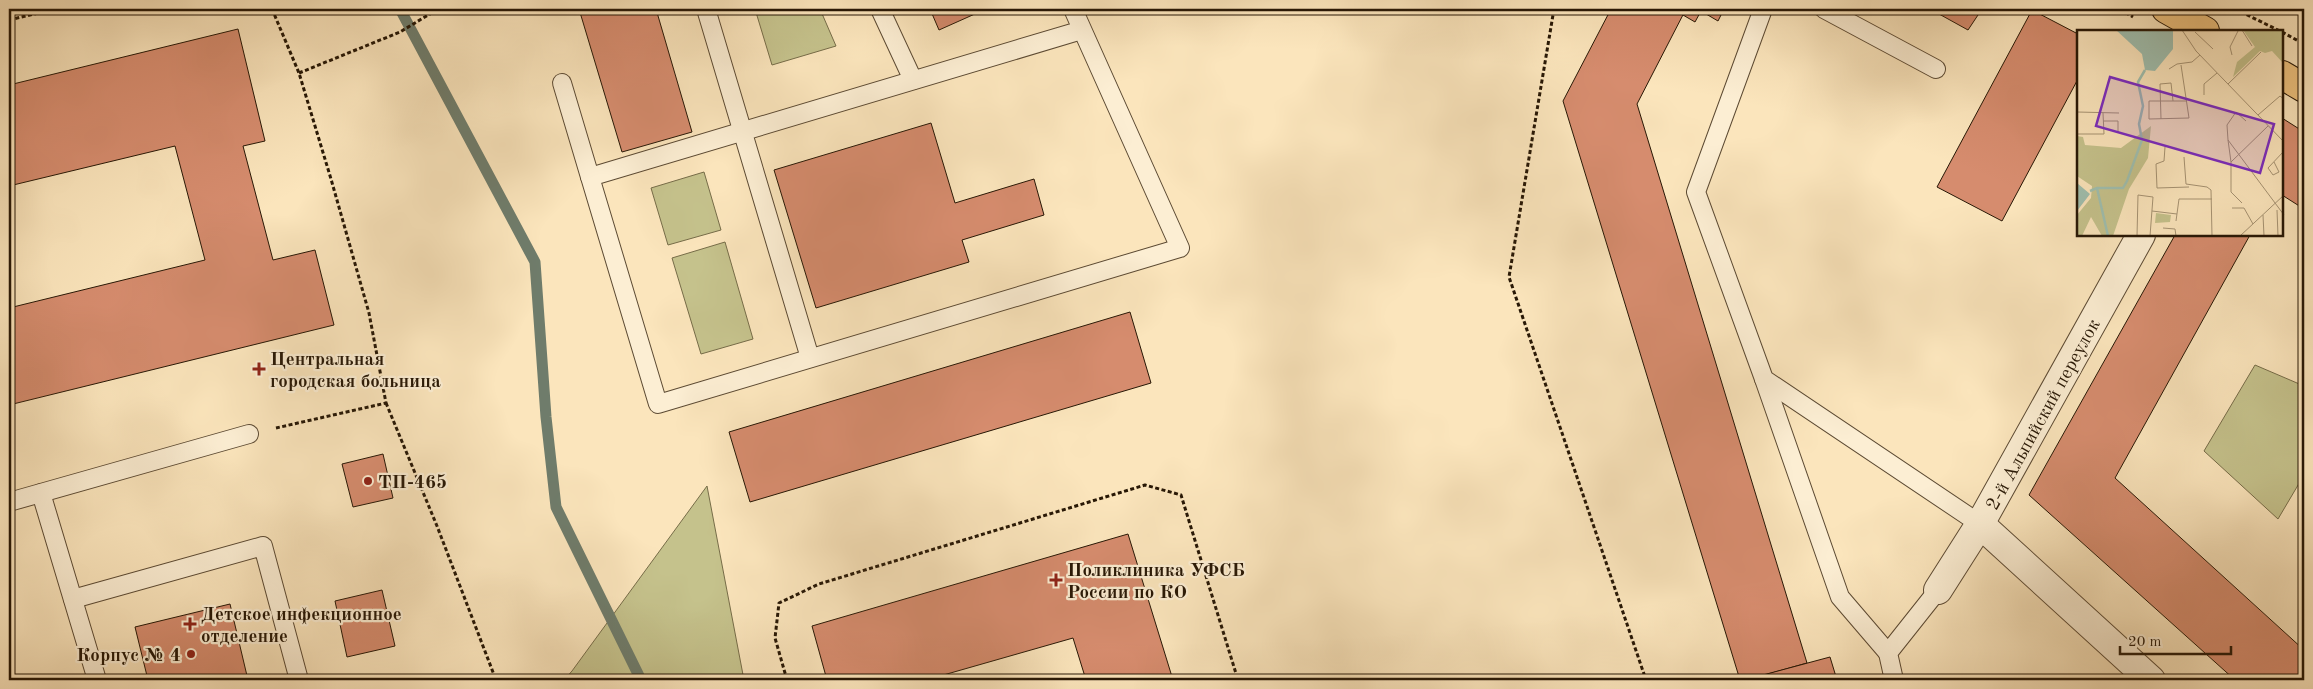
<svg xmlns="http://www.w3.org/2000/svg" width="2313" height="689" viewBox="0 0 2313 689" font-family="'Old Standard TT',serif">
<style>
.green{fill:#c5c28c;stroke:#766c48}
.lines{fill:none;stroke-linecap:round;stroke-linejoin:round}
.stream{stroke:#6f7c6b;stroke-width:11}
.building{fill:#d68c6e;stroke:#271705}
.service-casing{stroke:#5c4a33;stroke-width:20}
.minor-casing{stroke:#5c4a33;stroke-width:30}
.primary-casing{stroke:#271705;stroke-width:30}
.path{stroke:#271705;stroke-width:3;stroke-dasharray:4 2.5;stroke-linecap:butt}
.service{stroke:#fceed3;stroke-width:18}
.minor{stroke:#fceed3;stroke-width:28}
.primary{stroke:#eec27e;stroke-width:28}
.poi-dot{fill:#8f2418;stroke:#fceed3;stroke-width:2}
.labels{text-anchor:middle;stroke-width:4.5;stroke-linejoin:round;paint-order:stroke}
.poi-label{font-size:19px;font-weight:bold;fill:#271705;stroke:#fceed3;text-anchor:start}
.street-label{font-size:19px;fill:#271705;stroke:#fceed3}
.inset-river{fill:none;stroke:#9fbfaf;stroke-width:2.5}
.inset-road{fill:none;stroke:#a69373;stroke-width:1}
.view{fill:#7b2cbf;fill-opacity:0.15;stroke:#7b2cbf;stroke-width:2.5}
.inset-edge{fill:none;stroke:#271705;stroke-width:2.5}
</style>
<rect width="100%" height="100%" fill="#fbe5bc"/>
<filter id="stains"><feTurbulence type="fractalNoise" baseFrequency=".004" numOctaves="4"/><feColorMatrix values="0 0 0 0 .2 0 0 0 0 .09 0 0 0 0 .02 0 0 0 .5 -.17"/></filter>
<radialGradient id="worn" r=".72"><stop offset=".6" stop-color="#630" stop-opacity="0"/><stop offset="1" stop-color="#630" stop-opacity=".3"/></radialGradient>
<!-- green -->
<g class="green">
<polygon points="755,9 820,9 836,46 772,65"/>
<polygon points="704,172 721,230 668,245 651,188"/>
<polygon points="725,242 753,339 701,354 672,258"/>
<polygon points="2255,365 2304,386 2304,475 2278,519 2204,451"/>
<polygon points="707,486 744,680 564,680 572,671"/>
</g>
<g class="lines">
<!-- stream -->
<polyline class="stream" points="400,9 535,262 546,417 556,507 641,680"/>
</g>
<!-- building -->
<g class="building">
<polygon points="579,9 656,9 692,132 622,152"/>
<polygon points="930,9 986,9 939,30"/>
<polygon points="1611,9 1686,9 1637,104 1807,663 1747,680 1740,680 1563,101"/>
<polygon points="1686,9 1724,9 1718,21 1701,11 1695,22 1683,15"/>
<polygon points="1930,9 1982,9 1968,30"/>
<polygon points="2032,10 2078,34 2078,79 2002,221 1937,187"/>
<polygon points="238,29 265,141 243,146 273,260 315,250 334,325 9,405 9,308 205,260 175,146 9,186 9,85"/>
<polygon points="2282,118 2304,132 2304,209 2282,195"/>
<polygon points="931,123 955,203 1034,179 1044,215 962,240 969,262 816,308 774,170"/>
<polygon points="2175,235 2250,235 2115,478 2304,650 2304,680 2235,680 2029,495"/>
<polygon points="1130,312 1151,383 750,502 729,432"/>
<polygon points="383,454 393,498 353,507 342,464"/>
<polygon points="1128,534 1173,680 1086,680 1073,638 926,680 827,680 812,626"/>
<polygon points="382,590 395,646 347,657 335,601"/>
<polygon points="230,604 248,680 148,680 135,627"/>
<polygon points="1830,657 1837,680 1765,680 1763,675"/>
</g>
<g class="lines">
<defs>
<g id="service">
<polyline points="706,9 810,358"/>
<polyline points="880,9 913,80"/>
<polyline points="1073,9 1180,248 658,404 590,177 1082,30"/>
<polyline points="1763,9 1696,192 1764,379 1980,524"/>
<polyline points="1824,9 1936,69"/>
<polyline points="562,83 590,177"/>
<polyline points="1764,379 1840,597 1888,653"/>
<polyline points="41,493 97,680"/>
<polyline points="9,502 249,434"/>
<polyline points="73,599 263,546 299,680"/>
<polyline points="1894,680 1888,653 1938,590"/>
</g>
<g id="minor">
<polyline points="1980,524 2151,680"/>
<polyline points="1938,590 1980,524 2141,235"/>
</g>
<g id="primary">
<polyline points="2166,9 2205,31"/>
<polyline points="2282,75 2304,88"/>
</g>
</defs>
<!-- service casing -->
<use href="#service" class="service-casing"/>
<!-- minor casing -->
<use href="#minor" class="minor-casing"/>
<!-- primary casing -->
<use href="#primary" class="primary-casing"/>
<!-- path -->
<g class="path">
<polyline points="272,9 299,73 331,179 369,313 386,403 276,428"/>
<polyline points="1554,9 1509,277 1646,680"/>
<polyline points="2120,9 2133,17"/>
<polyline points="2235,9 2280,31"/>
<polyline points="9,20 55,9"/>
<polyline points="2282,32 2304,44"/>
<polyline points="299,73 400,32 438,9"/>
<polyline points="386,403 437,526 496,680"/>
<polyline points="787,680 775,638 779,603 819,584 1145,485 1181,495 1238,680"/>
</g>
<!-- service -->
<use href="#service" class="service"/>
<!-- minor -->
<use href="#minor" class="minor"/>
<!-- primary -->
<use href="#primary" class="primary"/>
</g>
<!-- markers -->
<g class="poi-dot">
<path d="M256.5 361.5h5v5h5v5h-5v5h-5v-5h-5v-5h5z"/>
<circle cx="368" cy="481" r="5"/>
<path d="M1053.5 572.5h5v5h5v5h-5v5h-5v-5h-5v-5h5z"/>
<path d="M187.5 616.5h5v5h5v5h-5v5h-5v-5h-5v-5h5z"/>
<circle cx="191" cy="654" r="5"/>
</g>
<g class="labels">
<!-- poi labels -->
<g class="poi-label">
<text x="270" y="365">Центральная<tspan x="270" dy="22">городская больница</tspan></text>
<text x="378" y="488">ТП-465</text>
<text x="1067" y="576">Поликлиника УФСБ<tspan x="1067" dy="22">России по КО</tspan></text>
<text x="201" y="620">Детское инфекционное<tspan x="201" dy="22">отделение</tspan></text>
<text x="181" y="661" text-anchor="end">Корпус № 4</text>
</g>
<!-- street labels -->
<g class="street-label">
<text transform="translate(2042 414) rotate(-61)" y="7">2-й Альпийский переулок</text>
</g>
</g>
<!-- overview -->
<g transform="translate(2077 30)">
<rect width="206" height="206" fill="#fbe5bc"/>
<path d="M166,0H206V33L195,21L188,23L183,21L156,47L160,32L178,17ZM74,96L71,128L52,159L36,206H25L14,187L5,206H0V185L14,168L15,156L0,146V106L6,107L8,115L44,118ZM79,183L94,185L93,192L78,193Z" fill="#c5c28c"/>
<path d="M39,0H96V19L78,41L68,40L65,24ZM0,153L13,164L0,181Z" fill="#9fbfaf"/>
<path class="inset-river" d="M20,158L31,206M13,161L20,158H46L50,151L65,110L62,94L66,76L61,52L68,40"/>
<path class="inset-road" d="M105,0L119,21L207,112M165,0L175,16M118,2L136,19M155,25L153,17L161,1M104,35L112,88L72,89V71H110M92,39L100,34L115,32L123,25M151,54L184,22M127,65V54L140,43M0,82L42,83M181,85L203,66L207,69M84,89L83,54L94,53L96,71M26,91H41V103M169,91L159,82L150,95L151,110L207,185M0,104H27L26,83M151,110L154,132M88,117L87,131L79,134L80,158L112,157M107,127L109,154L130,157L134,160L135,206M197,132L202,142L196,145L191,138L207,121M165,173L154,162V132L191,96M155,178H167L176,194M200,180L201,206M75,181L100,184M186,185L187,206M99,191L102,169H135M86,198L98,199L99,206M60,206L61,165L76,167L73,206M163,206L207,165"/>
<path class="view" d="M33,47L197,94L183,143L19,96Z"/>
<rect width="206" height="206" class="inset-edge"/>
</g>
<!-- margin -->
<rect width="2313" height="689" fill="none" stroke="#fbe5bc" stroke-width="30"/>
<rect x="10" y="10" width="2293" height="669" fill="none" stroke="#271705" stroke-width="2.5"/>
<rect x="15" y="15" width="2283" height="659" fill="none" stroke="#271705"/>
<!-- scale -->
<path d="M2120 646v8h111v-8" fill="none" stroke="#271705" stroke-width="2.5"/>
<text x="2128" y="646" font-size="15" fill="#271705" stroke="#fceed3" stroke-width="4" paint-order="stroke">20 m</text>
<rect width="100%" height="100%" filter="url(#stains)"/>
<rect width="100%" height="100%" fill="url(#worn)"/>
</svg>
